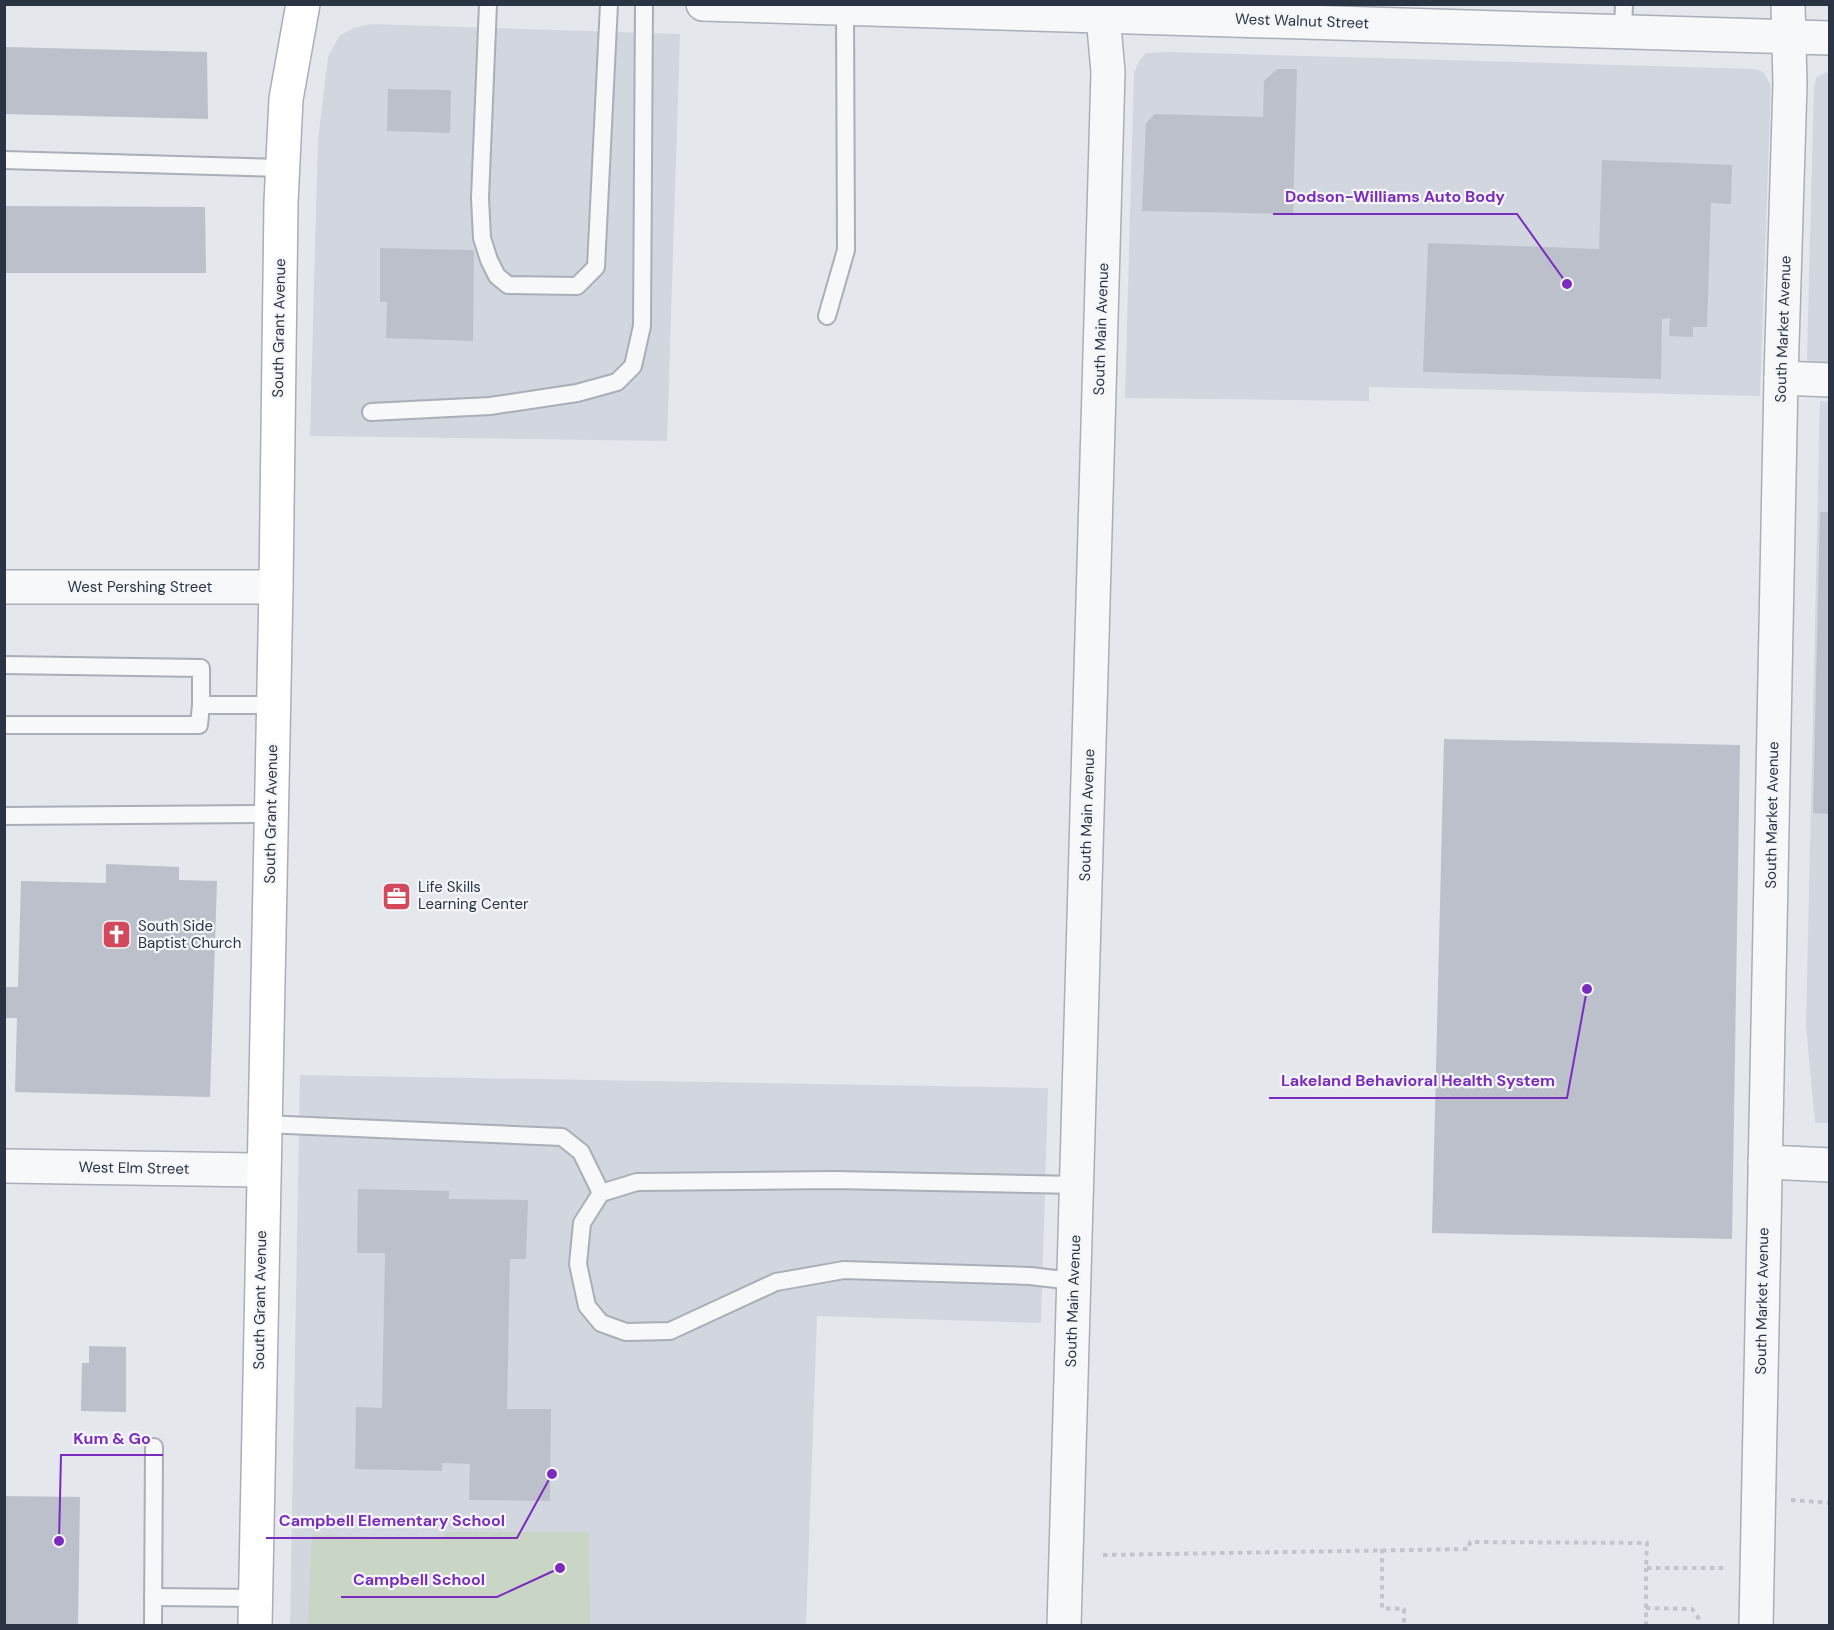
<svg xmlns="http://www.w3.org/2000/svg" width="1834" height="1630" viewBox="0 0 1834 1630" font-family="'DM Sans',sans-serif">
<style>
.built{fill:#d2d6de}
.green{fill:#c9d6c5}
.building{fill:#bbc0ca}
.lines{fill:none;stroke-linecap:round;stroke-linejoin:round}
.lane-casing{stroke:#a9aeb7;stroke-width:20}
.street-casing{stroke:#a9aeb7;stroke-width:36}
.secondary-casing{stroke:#a9aeb7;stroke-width:36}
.path{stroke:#c2c5cb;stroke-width:4;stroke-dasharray:4.5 4.5;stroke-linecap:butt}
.lane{stroke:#f7f8fa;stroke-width:16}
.street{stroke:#f7f8fa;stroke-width:33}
.secondary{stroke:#fff;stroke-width:33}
.labels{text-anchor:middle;stroke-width:4.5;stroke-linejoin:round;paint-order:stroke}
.street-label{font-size:15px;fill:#2b3445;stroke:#f4f6f9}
.poi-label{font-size:15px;fill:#2b3445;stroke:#f4f6f9;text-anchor:start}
.leader{fill:none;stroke:#7b2cbf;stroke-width:2}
.callout-dot{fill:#7b2cbf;stroke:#f4f6f9;stroke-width:2}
.callout-label{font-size:16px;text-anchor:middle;font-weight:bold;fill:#7b2cbf;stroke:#f4f6f9;stroke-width:4.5;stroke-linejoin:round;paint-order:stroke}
</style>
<rect width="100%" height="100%" fill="#e4e7ec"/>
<!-- built -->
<g class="built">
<polygon points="371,24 680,34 667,441 310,436 318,139 328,57 339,36 354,28"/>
<polygon points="1170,52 1754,69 1763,72 1771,85 1760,396 1369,387 1369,401 1125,398 1134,73 1140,59 1147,53"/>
<polygon points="1829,71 1829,371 1808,366 1807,358 1814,85 1817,77"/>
<polygon points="1820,401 1830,402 1830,1123 1815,1123 1806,1026"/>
<polygon points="300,1075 1048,1088 1041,1323 817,1316 806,1625 290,1626"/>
</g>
<!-- green -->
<polygon class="green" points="444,1532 589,1532 590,1625 308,1625 312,1535 443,1539"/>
<!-- building -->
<g class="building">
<polygon points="4,47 207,52 208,119 4,114"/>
<polygon points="1277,69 1297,69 1293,214 1142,211 1146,123 1155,114 1263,117 1264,81"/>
<polygon points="388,89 451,90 450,133 387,131"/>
<polygon points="1602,160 1732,165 1731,204 1711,203 1707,327 1693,327 1693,337 1669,336 1670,318 1662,319 1661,379 1423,372 1428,243 1599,249"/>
<polygon points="4,206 205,207 206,273 4,273"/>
<polygon points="380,248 474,250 473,341 386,338 387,302 380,302"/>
<polygon points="1820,512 1830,512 1830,814 1813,813"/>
<polygon points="1444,739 1740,745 1732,1239 1432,1233"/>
<polygon points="106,864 179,867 179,880 217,881 210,1097 15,1092 17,1018 4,1018 4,987 18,987 21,881 106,883"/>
<polygon points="358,1189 449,1191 449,1199 528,1200 526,1259 510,1259 507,1409 551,1409 550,1501 469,1500 470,1464 442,1463 442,1471 355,1469 356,1407 382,1408 385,1253 357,1253"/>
<polygon points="89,1346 126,1347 126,1412 81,1411 82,1363 89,1363"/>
<polygon points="4,1496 80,1497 78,1626 4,1626"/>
</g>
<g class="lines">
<defs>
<g id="lane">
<polyline points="488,4 480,198 482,238 489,260 497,276 508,285 577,286 596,267 609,4"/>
<polyline points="1623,30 1624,4"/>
<polyline points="4,160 282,168"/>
<polyline points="827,316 846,250 845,8"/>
<polyline points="371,412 490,406 577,393 617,382 633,366 642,326 644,4"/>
<polyline points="4,665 201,668 201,705 274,705"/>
<polyline points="4,725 199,725 201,705"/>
<polyline points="4,816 271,814"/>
<polyline points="264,1124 562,1137 581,1152 601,1193"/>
<polyline points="1073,1281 1030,1276 844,1270 776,1282 670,1331 626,1332 601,1323 587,1306 578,1264 582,1223 601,1193 637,1182 835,1180 1076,1185"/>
<polyline points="153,1597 256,1598"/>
<polyline points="153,1626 154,1447"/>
</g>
<g id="street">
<polyline points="703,4 1830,38"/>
<polyline points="1781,378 1830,380"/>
<polyline points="4,587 276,587"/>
<polyline points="1765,1162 1830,1165"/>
<polyline points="4,1166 263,1170"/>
<polyline points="1064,1626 1108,72 1102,4"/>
<polyline points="1756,1626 1781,378 1790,84 1788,4"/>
</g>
<polyline id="secondary" points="255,1626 276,587 281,202 286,99 303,4"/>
</defs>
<!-- lane casing -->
<use href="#lane" class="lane-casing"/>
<!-- street casing -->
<use href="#street" class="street-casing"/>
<!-- secondary casing -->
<use href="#secondary" class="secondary-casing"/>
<!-- path -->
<g class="path">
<polyline points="1791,1500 1830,1503"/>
<polyline points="1382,1549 1382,1608 1404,1609 1404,1626"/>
<polyline points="1103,1555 1469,1549 1470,1542 1647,1543 1646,1568 1723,1568"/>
<polyline points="1646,1608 1692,1609 1698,1617 1699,1626"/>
<polyline points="1646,1626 1646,1568"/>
</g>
<!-- lane -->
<use href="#lane" class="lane"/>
<!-- street -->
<use href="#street" class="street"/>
<!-- secondary -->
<use href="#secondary" class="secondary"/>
</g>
<!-- icons -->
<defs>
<symbol id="office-square" viewBox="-11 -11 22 22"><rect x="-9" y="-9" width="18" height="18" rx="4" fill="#d1495b" stroke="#f4f6f9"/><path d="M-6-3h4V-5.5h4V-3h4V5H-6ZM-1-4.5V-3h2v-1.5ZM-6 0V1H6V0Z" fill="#fff"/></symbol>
<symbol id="church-square" viewBox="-11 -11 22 22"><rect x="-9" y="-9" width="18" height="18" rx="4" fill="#d1495b" stroke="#f4f6f9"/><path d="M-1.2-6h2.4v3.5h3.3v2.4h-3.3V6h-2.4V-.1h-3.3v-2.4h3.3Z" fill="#fff"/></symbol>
</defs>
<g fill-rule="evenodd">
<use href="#office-square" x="380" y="880" width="33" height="33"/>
<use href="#church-square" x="100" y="918" width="33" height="33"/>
</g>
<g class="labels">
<!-- street labels -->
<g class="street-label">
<text transform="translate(1302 21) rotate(2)" y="5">West Walnut Street</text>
<text transform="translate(279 328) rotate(-89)" y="5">South Grant Avenue</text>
<text transform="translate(1101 329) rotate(-88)" y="5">South Main Avenue</text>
<text transform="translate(1783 329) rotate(-88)" y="5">South Market Avenue</text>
<text x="140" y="592">West Pershing Street</text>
<text transform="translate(271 814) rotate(-89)" y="5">South Grant Avenue</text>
<text transform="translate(1087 815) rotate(-88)" y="5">South Main Avenue</text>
<text transform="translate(1772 815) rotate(-89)" y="5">South Market Avenue</text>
<text transform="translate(134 1168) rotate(1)" y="5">West Elm Street</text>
<text transform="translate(260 1300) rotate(-89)" y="5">South Grant Avenue</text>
<text transform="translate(1073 1301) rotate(-88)" y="5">South Main Avenue</text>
<text transform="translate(1762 1301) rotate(-89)" y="5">South Market Avenue</text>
</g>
<!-- poi labels -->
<g class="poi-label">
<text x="418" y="892">Life Skills<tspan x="418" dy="17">Learning Center</tspan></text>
<text x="138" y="931">South Side<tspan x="138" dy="17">Baptist Church</tspan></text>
</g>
</g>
<!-- callouts -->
<path class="leader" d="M1567 284L1517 214H1273M1587 989L1567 1098H1269M59 1541L61 1455H163M552 1474L517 1538H266M560 1568L497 1597H341"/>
<g class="callout-dot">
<circle cx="1567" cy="284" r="6"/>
<circle cx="1587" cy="989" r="6"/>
<circle cx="59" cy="1541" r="6"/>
<circle cx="552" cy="1474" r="6"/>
<circle cx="560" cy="1568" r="6"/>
</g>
<g class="callout-label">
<text x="1395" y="202">Dodson-Williams Auto Body</text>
<text x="1418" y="1086">Lakeland Behavioral Health System</text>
<text x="112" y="1444">Kum &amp; Go</text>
<text x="392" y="1526">Campbell Elementary School</text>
<text x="419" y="1585">Campbell School</text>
</g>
<!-- border -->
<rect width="1834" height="1630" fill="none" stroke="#2b3445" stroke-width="12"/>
</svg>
